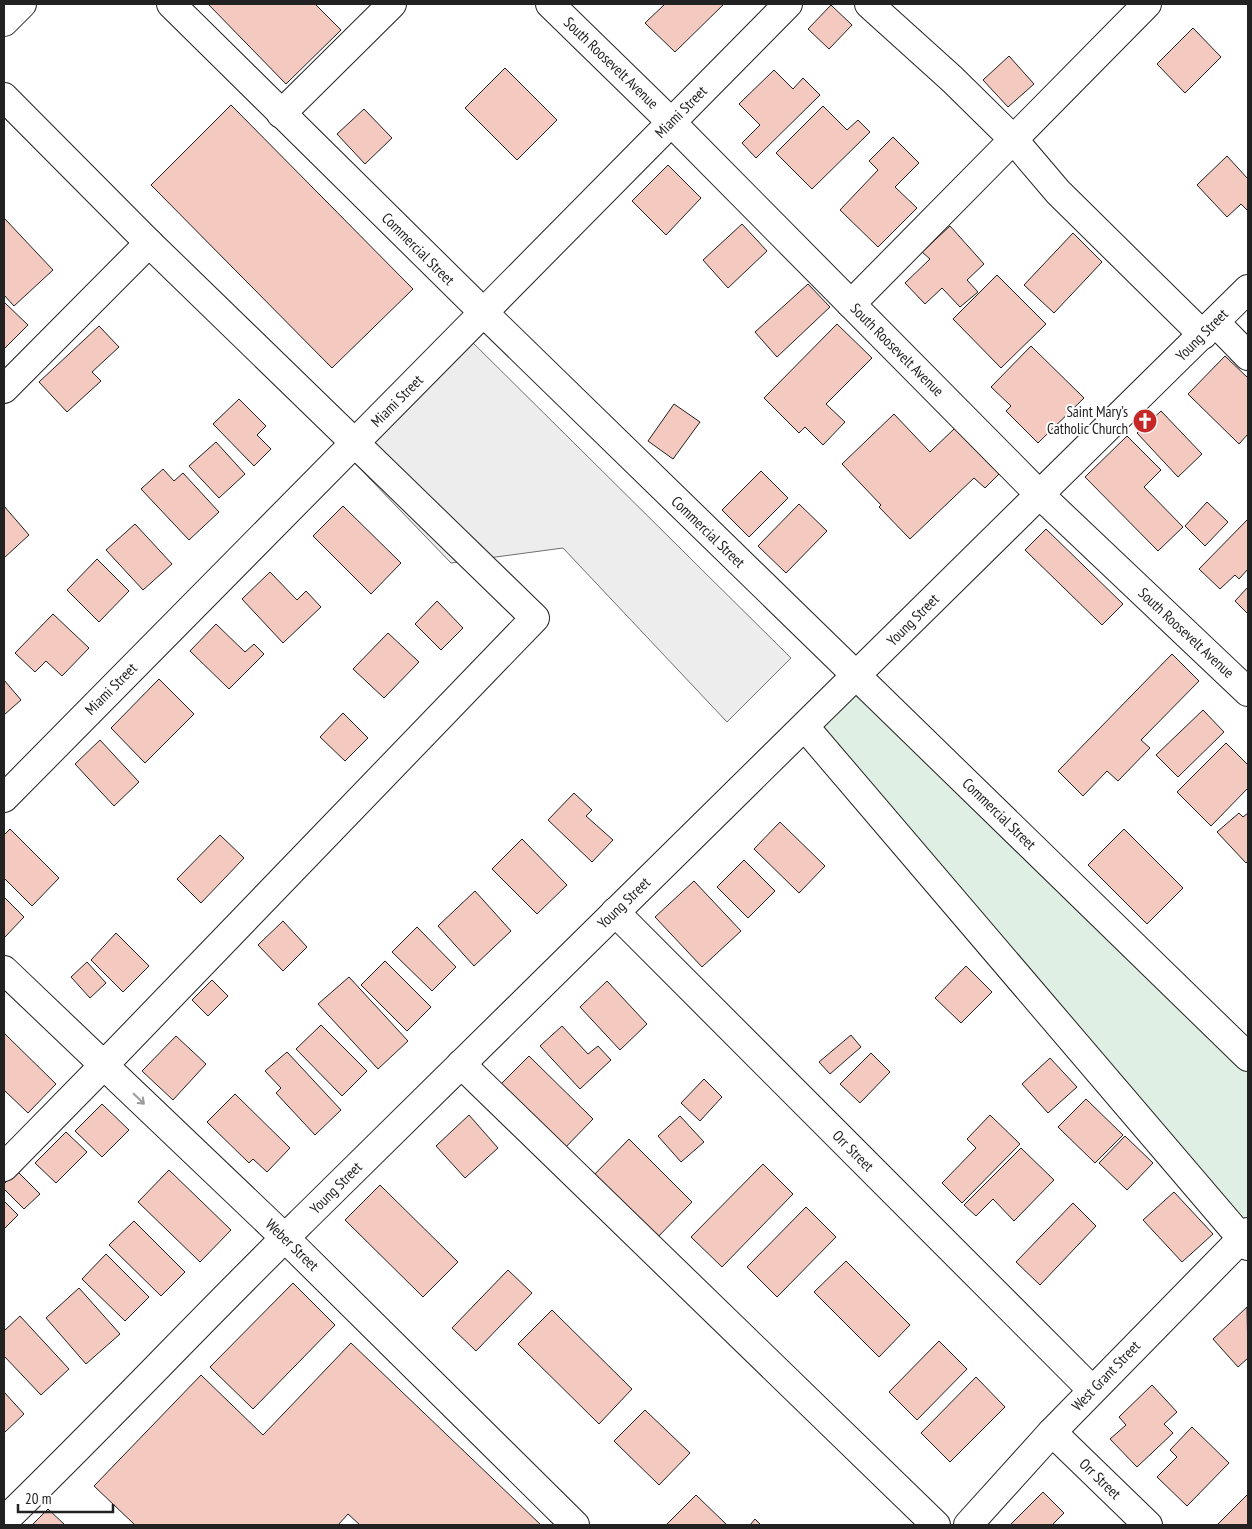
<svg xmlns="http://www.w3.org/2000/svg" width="1252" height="1529" viewBox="0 0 1252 1529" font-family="'PT Sans Narrow',sans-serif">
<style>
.green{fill:#e0efe3;stroke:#6f6f6f}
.parking{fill:#ededed;stroke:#6f6f6f}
.building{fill:#f3c9c0;stroke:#222}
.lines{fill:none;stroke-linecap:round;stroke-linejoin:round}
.minor-casing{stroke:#222;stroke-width:30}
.minor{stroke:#fff;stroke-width:28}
.oneway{stroke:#9c9c9c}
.labels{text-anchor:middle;stroke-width:4;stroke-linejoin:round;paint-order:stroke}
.street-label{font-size:15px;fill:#222;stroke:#fff}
.poi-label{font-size:15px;fill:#222;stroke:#fff;text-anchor:end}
</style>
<rect width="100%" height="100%" fill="#fff"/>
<!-- green -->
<polygon class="green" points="857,676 1248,1057 1248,1232 805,727"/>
<!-- parking -->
<polygon class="parking" points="464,334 791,658 727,722 563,548 451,563 345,453"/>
<!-- building -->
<g class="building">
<polygon points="208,4 315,4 341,30 286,84"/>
<polygon points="665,4 724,4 675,52 645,23"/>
<polygon points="831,5 852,25 829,49 808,29"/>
<polygon points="1193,28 1221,57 1185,93 1157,64"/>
<polygon points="1009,56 1034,84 1008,107 983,80"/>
<polygon points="505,68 557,120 517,160 465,108"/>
<polygon points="774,70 793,89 803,78 820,95 756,158 742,143 760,125 739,104"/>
<polygon points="231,105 413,289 332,368 151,185"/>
<polygon points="823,106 847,130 858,120 870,132 812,189 776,153"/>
<polygon points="364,109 392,138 365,164 337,134"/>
<polygon points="893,137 919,163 895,187 917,208 878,247 840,210 878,170 869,161"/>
<polygon points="1227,156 1248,179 1248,211 1241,204 1227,217 1197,185"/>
<polygon points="668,165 701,198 666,235 632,201"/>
<polygon points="5,219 53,270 14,306 4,295 4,220"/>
<polygon points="742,224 767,251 728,288 703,260"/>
<polygon points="950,226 984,264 967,280 978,292 960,307 942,288 925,304 905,283 930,259 922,252"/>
<polygon points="1073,233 1102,262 1054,313 1024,285"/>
<polygon points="997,275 1046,324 1001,368 953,319"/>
<polygon points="808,284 830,307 777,357 755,332"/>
<polygon points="4,302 28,325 4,349"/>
<polygon points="837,324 872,358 826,404 845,422 823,445 805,427 799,433 764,398"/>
<polygon points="99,326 119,347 92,372 101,381 67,412 39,382"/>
<polygon points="1031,346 1084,398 1038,443 1006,411 1011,406 991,387"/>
<polygon points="1225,356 1248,378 1248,434 1239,444 1188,394"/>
<polygon points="239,399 266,426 257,435 271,449 254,466 213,424"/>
<polygon points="674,404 700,422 673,459 648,441"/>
<polygon points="1161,411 1202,454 1178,477 1137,433"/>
<polygon points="894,414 930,452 955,428 999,474 985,488 974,478 910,539 879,507 881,505 842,464"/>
<polygon points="1127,436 1161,470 1144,487 1183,527 1158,551 1085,477"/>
<polygon points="216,442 245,474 219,498 189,466"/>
<polygon points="163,469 174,481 183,473 219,512 189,540 141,489"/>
<polygon points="761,471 788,498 749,537 722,510"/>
<polygon points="1207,502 1228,522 1205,546 1185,526"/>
<polygon points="799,504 827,531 786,573 758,546"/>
<polygon points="4,506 29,535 4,558"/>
<polygon points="343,506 401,563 371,594 313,536"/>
<polygon points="1248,519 1248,569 1239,579 1235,575 1220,589 1199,569"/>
<polygon points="135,524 172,564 143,590 106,550"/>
<polygon points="1046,529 1123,604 1102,625 1025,550"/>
<polygon points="97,559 129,591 99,622 67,590"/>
<polygon points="270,572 297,600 306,591 321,607 283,643 242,599"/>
<polygon points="1248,587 1248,614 1235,601"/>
<polygon points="437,601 463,628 441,650 415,624"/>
<polygon points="53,614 89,648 62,676 46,661 35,672 15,653"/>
<polygon points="216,624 245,652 254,644 264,654 229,689 190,651"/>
<polygon points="388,633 419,662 384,698 353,669"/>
<polygon points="1172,654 1199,681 1141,740 1150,748 1118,781 1107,771 1083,796 1058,771"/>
<polygon points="159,679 194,714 145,763 111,728"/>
<polygon points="4,680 21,700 4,715"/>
<polygon points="1203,710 1224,732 1178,777 1156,755"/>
<polygon points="343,713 368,738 345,761 320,737"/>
<polygon points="100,740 139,782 114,806 75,764"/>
<polygon points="1226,743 1248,765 1248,788 1211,826 1177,792"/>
<polygon points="574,793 592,810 586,816 613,840 592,862 548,820"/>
<polygon points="1239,813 1243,817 1248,813 1248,861 1246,863 1217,832"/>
<polygon points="780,822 825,866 799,893 754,849"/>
<polygon points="10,829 59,878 32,906 4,878 4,835"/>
<polygon points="1124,829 1183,888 1147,924 1088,865"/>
<polygon points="220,835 244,858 201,903 177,879"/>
<polygon points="522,839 567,885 537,914 492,869"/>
<polygon points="744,860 775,891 748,918 717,887"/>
<polygon points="694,881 741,931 702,967 655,917"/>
<polygon points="475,891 511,931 474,966 438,926"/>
<polygon points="4,897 24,917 4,938"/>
<polygon points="283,921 307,947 283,971 258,945"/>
<polygon points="417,927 456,967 432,991 392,952"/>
<polygon points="116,933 149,966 123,992 91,960"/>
<polygon points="385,961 431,1007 407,1031 361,985"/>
<polygon points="87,962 106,983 90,998 71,977"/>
<polygon points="966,966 992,992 961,1023 935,998"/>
<polygon points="349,977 408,1041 378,1069 318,1004"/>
<polygon points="212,980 228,996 208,1016 192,1000"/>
<polygon points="607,981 647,1024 620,1050 580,1007"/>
<polygon points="321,1025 367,1071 342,1096 296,1049"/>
<polygon points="562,1026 588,1054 598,1046 611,1060 580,1089 540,1046"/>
<polygon points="4,1033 56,1084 28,1113 4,1090"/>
<polygon points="851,1035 861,1047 830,1074 819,1062"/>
<polygon points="176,1036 206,1064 173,1100 142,1071"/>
<polygon points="287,1052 341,1110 315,1135 276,1093 281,1088 265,1071"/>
<polygon points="871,1053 890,1072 860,1103 840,1084"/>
<polygon points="529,1056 593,1119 561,1152 497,1088"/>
<polygon points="1050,1058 1077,1087 1048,1113 1022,1084"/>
<polygon points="704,1079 722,1097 700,1121 681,1103"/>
<polygon points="235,1094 290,1148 267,1172 253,1159 249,1163 207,1122"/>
<polygon points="1086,1099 1123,1135 1095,1163 1058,1127"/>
<polygon points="102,1104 129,1130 102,1157 75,1131"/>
<polygon points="469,1115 498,1148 465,1178 436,1146"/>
<polygon points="990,1115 1020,1144 962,1203 942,1183 976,1148 967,1139"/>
<polygon points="680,1116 704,1142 681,1162 658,1136"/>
<polygon points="66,1132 87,1152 56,1183 35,1163"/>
<polygon points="1125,1136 1153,1163 1127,1190 1099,1163"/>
<polygon points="629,1139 692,1202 653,1242 590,1179"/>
<polygon points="1021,1148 1054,1180 1014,1221 993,1199 976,1216 964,1205"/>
<polygon points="763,1164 793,1194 722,1267 691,1237"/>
<polygon points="169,1170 231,1230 200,1262 138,1202"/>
<polygon points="17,1171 40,1194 24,1209 4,1189 4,1184"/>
<polygon points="380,1185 458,1262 423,1297 345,1220"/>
<polygon points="1174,1192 1213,1234 1182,1262 1143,1220"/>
<polygon points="4,1201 18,1215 4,1229"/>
<polygon points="1073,1203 1096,1226 1040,1285 1016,1262"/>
<polygon points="806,1207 836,1237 777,1297 747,1267"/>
<polygon points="134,1221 185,1272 161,1296 109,1245"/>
<polygon points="106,1254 149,1297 125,1321 82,1279"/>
<polygon points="846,1261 910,1325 879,1357 814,1292"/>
<polygon points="508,1270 532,1293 476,1351 452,1328"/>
<polygon points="293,1283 335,1325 253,1409 210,1367"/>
<polygon points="79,1288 120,1334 86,1364 46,1318"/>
<polygon points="1247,1307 1248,1358 1238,1367 1213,1339"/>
<polygon points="552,1310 632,1389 599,1424 518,1344"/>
<polygon points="20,1316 69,1369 41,1395 4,1356 4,1331"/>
<polygon points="939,1341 967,1369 917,1420 889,1392"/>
<polygon points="351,1343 541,1525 360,1525 348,1514 338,1525 135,1525 94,1486 201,1375 263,1435"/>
<polygon points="976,1377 1005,1407 950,1462 921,1433"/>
<polygon points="1152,1385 1177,1412 1164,1424 1173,1433 1137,1467 1110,1439 1126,1425 1119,1417"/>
<polygon points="4,1392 24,1414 4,1433"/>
<polygon points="645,1410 690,1453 659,1485 614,1441"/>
<polygon points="1192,1427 1229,1463 1187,1506 1157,1477 1177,1457 1170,1450"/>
<polygon points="1043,1492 1064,1513 1052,1525 1010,1525"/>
<polygon points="1248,1494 1248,1525 1217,1525"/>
<polygon points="696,1495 727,1525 668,1525 667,1524"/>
<polygon points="48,1509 65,1525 32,1525"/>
<polygon points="755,1519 761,1525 750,1525"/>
</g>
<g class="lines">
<defs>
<g id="minor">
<polyline points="171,4 484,313 1248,1057"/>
<polyline points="550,4 671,122 1039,494 1248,692"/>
<polyline points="869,4 952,79 1013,139 1058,192 1203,335"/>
<polyline points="4,22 22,4"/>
<polyline points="4,97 149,243 535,618 104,1065 4,1167"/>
<polyline points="281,114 392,4"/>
<polyline points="851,304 1147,4"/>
<polyline points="1215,322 1248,356"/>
<polyline points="4,389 149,243"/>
<polyline points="805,727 1248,1246"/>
<polyline points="4,798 788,4"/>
<polyline points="615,912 1092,1390"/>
<polyline points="4,970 285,1238 575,1525"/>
<polyline points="461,1064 936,1525"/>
<polyline points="1052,1432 1148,1525"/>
<path d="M4,1521C105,1423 201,1320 301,1222C617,911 933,600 1248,289"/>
<polyline points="968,1525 1052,1432 1248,1232"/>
</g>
</defs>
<!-- minor casing -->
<use href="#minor" class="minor-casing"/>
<!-- minor -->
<use href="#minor" class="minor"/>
</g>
<!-- one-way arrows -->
<defs><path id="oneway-shaft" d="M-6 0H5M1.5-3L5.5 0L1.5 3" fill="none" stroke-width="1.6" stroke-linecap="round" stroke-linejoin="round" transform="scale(1.25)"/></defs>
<use class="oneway" href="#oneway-shaft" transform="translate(139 1099) rotate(44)"/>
<!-- icons -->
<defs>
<symbol id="church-disc" viewBox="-11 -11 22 22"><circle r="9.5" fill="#c62828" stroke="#fff"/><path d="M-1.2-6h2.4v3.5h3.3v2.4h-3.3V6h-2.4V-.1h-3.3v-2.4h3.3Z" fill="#fff"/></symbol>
</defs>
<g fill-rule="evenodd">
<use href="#church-disc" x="1131" y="407" width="28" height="28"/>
</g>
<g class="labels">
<!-- street labels -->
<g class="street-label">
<text transform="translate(611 63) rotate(44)" y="5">South Roosevelt Avenue</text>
<text transform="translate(681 112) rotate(-45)" y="5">Miami Street</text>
<text transform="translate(418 249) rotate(45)" y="5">Commercial Street</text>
<text transform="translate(1202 335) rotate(-45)" y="5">Young Street</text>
<text transform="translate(897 350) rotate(45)" y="5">South Roosevelt Avenue</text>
<text transform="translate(397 401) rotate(-45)" y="5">Miami Street</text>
<text transform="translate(708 532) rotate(44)" y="5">Commercial Street</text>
<text transform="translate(913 620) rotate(-45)" y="5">Young Street</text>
<text transform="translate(1186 633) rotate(43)" y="5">South Roosevelt Avenue</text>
<text transform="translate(111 689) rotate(-45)" y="5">Miami Street</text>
<text transform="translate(999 814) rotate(44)" y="5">Commercial Street</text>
<text transform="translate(624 903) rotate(-44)" y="5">Young Street</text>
<text transform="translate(853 1151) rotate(45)" y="5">Orr Street</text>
<text transform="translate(336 1188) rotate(-45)" y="5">Young Street</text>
<text transform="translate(292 1245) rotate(44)" y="5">Weber Street</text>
<text transform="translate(1106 1376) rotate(-46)" y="5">West Grant Street</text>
<text transform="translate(1100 1479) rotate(44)" y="5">Orr Street</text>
</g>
<!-- poi labels -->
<g class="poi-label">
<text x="1128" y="417">Saint Mary’s<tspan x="1128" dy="17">Catholic Church</tspan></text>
</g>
</g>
<!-- border -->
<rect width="1252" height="1529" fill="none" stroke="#222222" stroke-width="10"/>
<!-- scale -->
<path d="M18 1504v8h95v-8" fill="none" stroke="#222222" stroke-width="2.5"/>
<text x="25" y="1504" font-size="15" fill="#222222" stroke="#ffffff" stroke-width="4" paint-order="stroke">20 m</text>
</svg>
